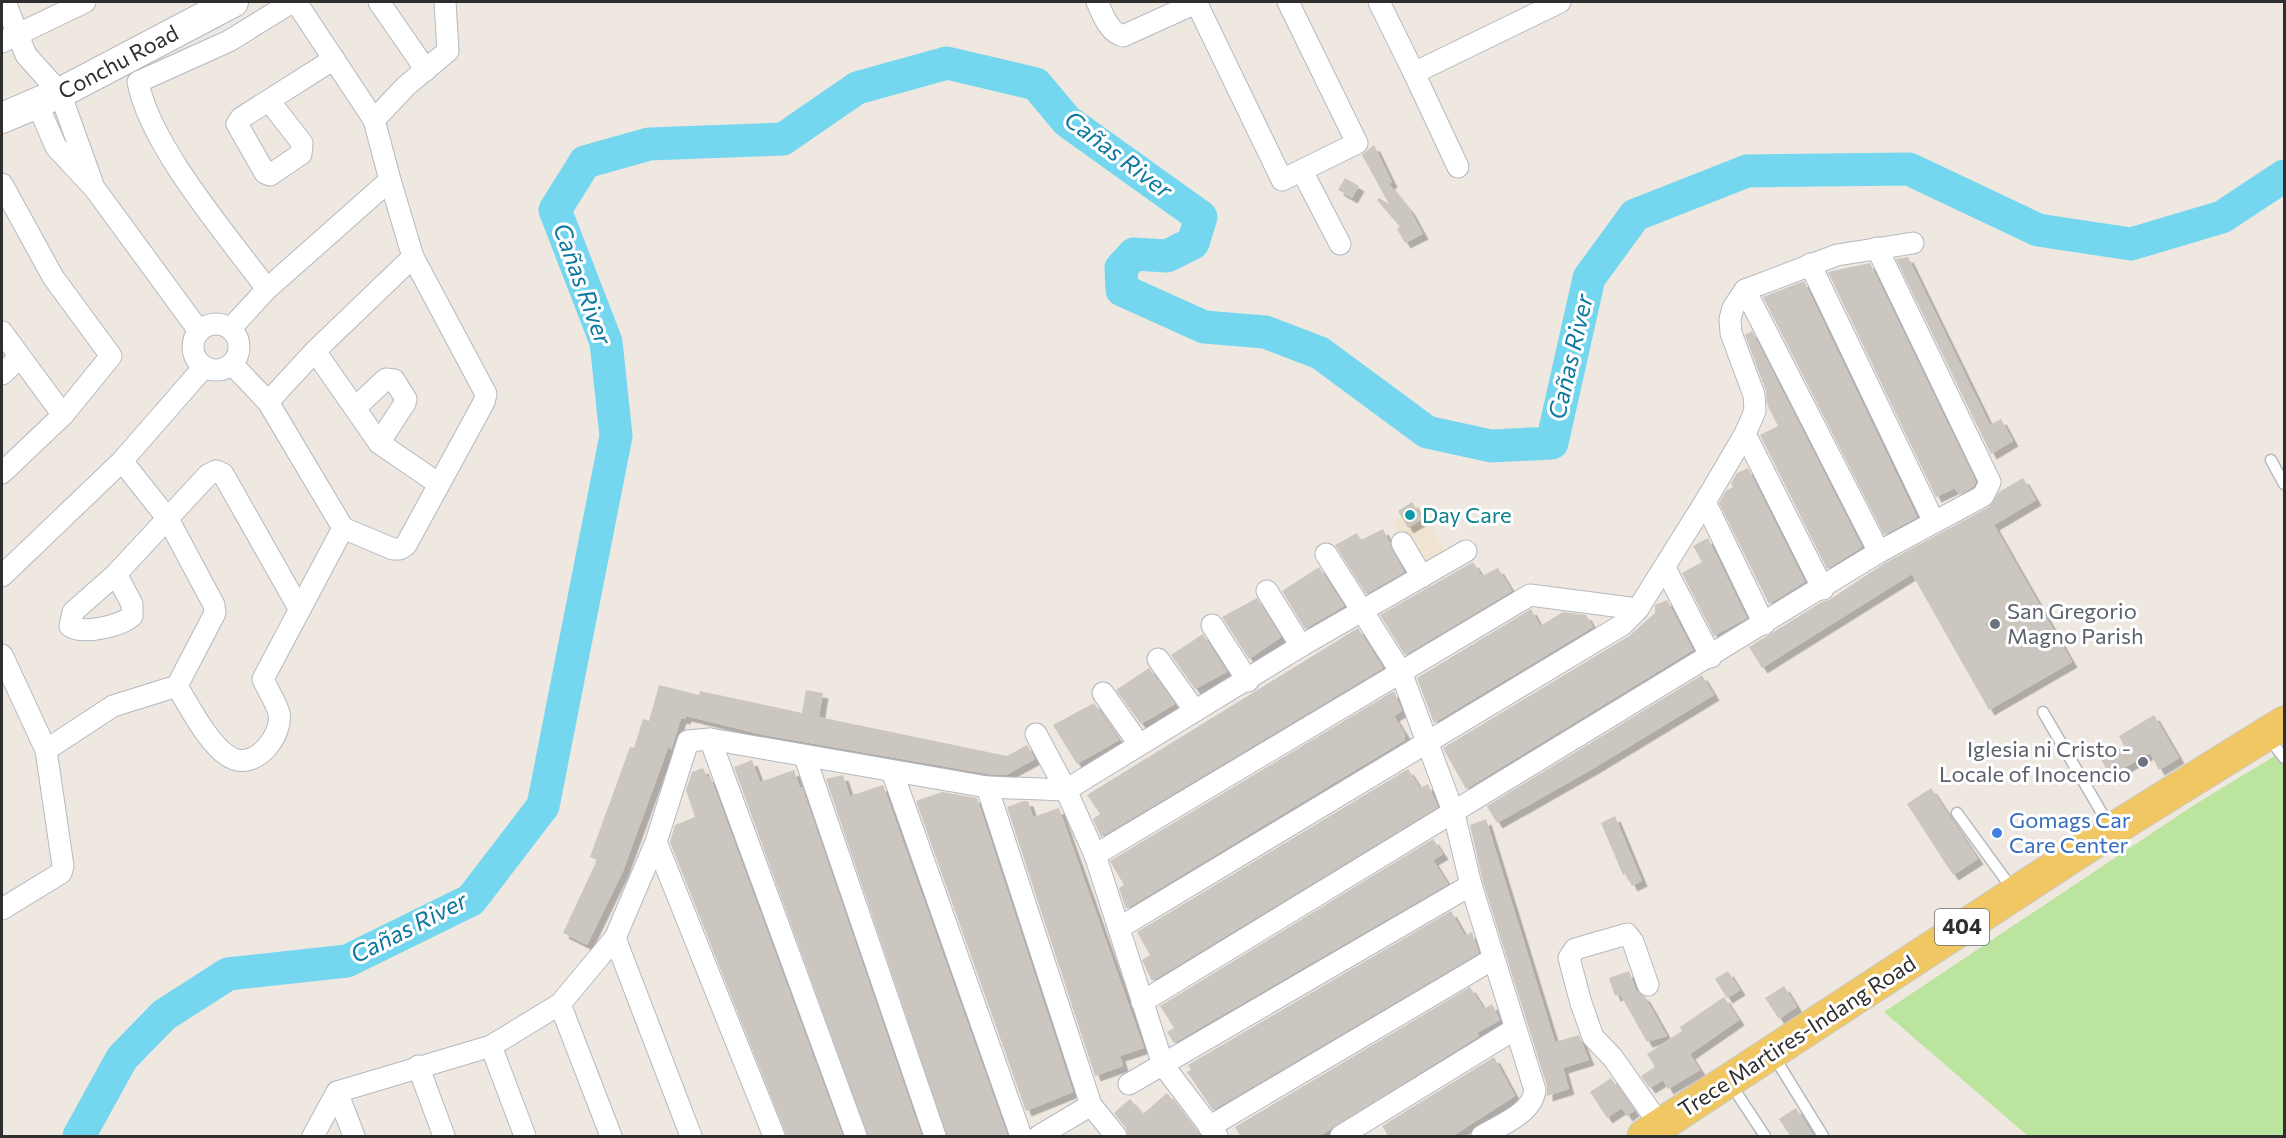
<svg xmlns="http://www.w3.org/2000/svg" width="2286" height="1138" viewBox="0 0 2286 1138" font-family="Commissioner,sans-serif">
<style>
.education{fill:#f0e4d1}
.green{fill:#bbe49e}
.lines{fill:none;stroke-linecap:round;stroke-linejoin:round}
.river{stroke:#75d7ef;stroke-width:33}
.building{fill:#cbc6bf;filter:url(#shadow)}
.service-casing{stroke:#b4b8c1;stroke-width:13}
.minor-casing{stroke:#b4b8c1;stroke-width:23}
.secondary-casing{stroke:#b4b8c1;stroke-width:32}
.primary-casing{stroke:#c9c9c9;stroke-width:35}
.service{stroke:#fff;stroke-width:10}
.minor{stroke:#fff;stroke-width:21}
.secondary{stroke:#fff;stroke-width:30}
.primary{stroke:#f1c763;stroke-width:33}
.culture-dot{fill:#0f9aa8;stroke:#fff;stroke-width:2}
.worship-dot{fill:#6b7280;stroke:#fff;stroke-width:2}
.shop-dot{fill:#3f7fe0;stroke:#fff;stroke-width:2}
.labels{text-anchor:middle;stroke-width:6;stroke-linejoin:round;paint-order:stroke}
.shield{fill:#fff;stroke:#6d6d6d;stroke-width:1.5}
.shield-label{font-size:21px;font-weight:bold;fill:#2e2e2e}
.street-label{font-size:22px;fill:#2e2e2e;stroke:#fff}
.culture-label{font-size:22px;fill:#0d838f;stroke:#fff;text-anchor:start}
.worship-label{font-size:22px;fill:#5b616d;stroke:#fff;text-anchor:start}
.shop-label{font-size:22px;fill:#366cbe;stroke:#fff;text-anchor:start}
.water-label{font-size:24px;font-style:italic;fill:#0e78a1;stroke:#fff}
</style>
<defs>
<filter id="shadow"><feDropShadow dx="5.5" dy="5.5" stdDeviation="0" flood-color="#0004"/></filter>
</defs>
<rect width="100%" height="100%" fill="#efe8e1"/>
<!-- education -->
<polygon class="education" points="1418,506 1449,557 1422,573 1392,522"/>
<!-- green -->
<polygon class="green" points="2283,751 2284,1136 2028,1136 1884,1012 2194,805"/>
<g class="lines">
<!-- river -->
<polyline class="river" points="79,1136 122,1058 164,1015 228,974 347,961 471,900 543,806 616,436 606,342 555,210 585,162 649,144 783,139 857,88 947,63 1036,84 1067,121 1201,217 1193,243 1167,256 1134,254 1121,268 1122,290 1204,327 1265,332 1320,353 1427,432 1491,446 1552,443 1589,278 1635,215 1747,171 1909,169 2038,230 2131,244 2222,217 2284,176"/>
</g>
<!-- building -->
<g class="building">
<polygon points="1374,145 1392,182 1389,184 1410,210 1423,234 1405,243 1397,229 1400,227 1377,200 1379,198 1389,204 1362,155"/>
<polygon points="1345,178 1359,186 1352,198 1338,190"/>
<polygon points="1908,257 1990,425 2001,419 2013,441 1991,454 1896,259"/>
<polygon points="1870,263 1976,482 1973,487 1959,495 1955,488 1936,497 1828,272"/>
<polygon points="1804,281 1917,517 1884,535 1763,297"/>
<polygon points="1752,331 1862,547 1827,569 1760,435 1778,426 1767,404 1766,391 1745,335"/>
<polygon points="1748,468 1805,582 1769,604 1719,503 1726,491 1733,487 1731,483 1737,473"/>
<polygon points="2023,478 2036,500 1994,525 2072,662 1989,710 1912,574 1762,668 1749,647 1822,602 1829,600 1885,563 1989,507 1999,492"/>
<polygon points="1412,502 1423,519 1408,528 1398,511"/>
<polygon points="1383,529 1404,572 1366,594 1335,545 1357,533 1361,540"/>
<polygon points="1708,538 1747,618 1714,636 1682,573 1702,562 1693,546"/>
<polygon points="1473,562 1482,576 1498,568 1512,591 1405,655 1380,615"/>
<polygon points="1319,567 1344,606 1305,629 1282,591"/>
<polygon points="1257,598 1281,637 1249,659 1222,617"/>
<polygon points="1667,600 1693,650 1466,789 1443,748 1629,636 1655,613 1655,605"/>
<polygon points="1531,609 1540,626 1563,612 1586,615 1593,627 1434,723 1417,678"/>
<polygon points="1358,628 1383,668 1101,837 1093,819 1100,814 1087,795"/>
<polygon points="1203,634 1227,672 1195,689 1171,655"/>
<polygon points="1149,668 1175,704 1141,724 1116,690"/>
<polygon points="1702,675 1714,695 1594,768 1497,823 1487,806"/>
<polygon points="659,685 699,695 700,691 802,713 806,690 823,693 819,717 1007,756 1027,745 1035,759 1006,775 988,774 764,735 686,716 685,719 681,718 671,750 669,745 623,871 587,945 563,933 597,860 590,857 630,747 634,748 643,719 649,721"/>
<polygon points="1394,691 1402,711 1394,716 1405,734 1405,740 1126,909 1119,888 1124,885 1110,861"/>
<polygon points="1094,703 1119,740 1077,764 1053,725"/>
<polygon points="2154,715 2179,758 2159,770 2150,753 2110,776 2101,759 2124,746 2119,736"/>
<polygon points="752,760 760,782 794,770 800,788 802,787 922,1137 868,1137 734,767"/>
<polygon points="703,768 707,777 710,776 843,1137 787,1137 670,842 675,825 695,817 686,790 692,772"/>
<polygon points="1408,769 1420,788 1428,784 1438,807 1152,981 1142,960 1150,955 1137,932"/>
<polygon points="843,775 850,796 883,785 1008,1137 947,1137 826,779"/>
<polygon points="1931,788 1978,859 1953,875 1907,804"/>
<polygon points="942,792 977,798 1073,1092 1026,1111 916,801"/>
<polygon points="1024,801 1028,801 1033,817 1059,808 1144,1048 1120,1056 1123,1066 1095,1076 1007,807"/>
<polygon points="1615,816 1642,881 1632,886 1626,874 1623,875 1601,823"/>
<polygon points="1486,819 1555,1042 1579,1035 1589,1060 1563,1068 1569,1089 1547,1096 1547,1086 1483,882 1470,825"/>
<polygon points="1433,839 1443,854 1433,860 1448,884 1174,1043 1167,1032 1174,1028 1160,1006"/>
<polygon points="1451,911 1465,936 1472,932 1479,953 1213,1110 1187,1072 1191,1070 1188,1065"/>
<polygon points="1629,971 1636,990 1645,997 1667,1036 1647,1042 1620,994 1615,996 1609,978"/>
<polygon points="1728,971 1740,990 1727,998 1715,979"/>
<polygon points="1784,986 1797,1007 1779,1019 1765,998"/>
<polygon points="1470,987 1484,1009 1492,1004 1500,1020 1477,1033 1479,1036 1318,1137 1241,1137 1235,1127"/>
<polygon points="1724,997 1739,1020 1690,1054 1700,1070 1668,1089 1663,1080 1650,1088 1641,1076 1655,1067 1647,1054 1682,1031 1680,1027"/>
<polygon points="1494,1057 1515,1096 1451,1137 1389,1137 1382,1126"/>
<polygon points="1611,1078 1634,1111 1627,1116 1622,1108 1607,1118 1590,1092"/>
<polygon points="1167,1093 1201,1137 1128,1137 1126,1128 1114,1113 1130,1099 1143,1114"/>
<polygon points="1796,1108 1804,1120 1814,1137 1791,1137 1779,1119"/>
</g>
<g class="lines">
<defs>
<g id="service">
<polyline points="2271,460 2284,484"/>
<polyline points="2043,712 2110,827"/>
<polyline points="2268,737 2284,758"/>
<polyline points="1957,813 2013,890"/>
<polyline points="1773,1055 1823,1136"/>
<polyline points="1730,1083 1765,1136"/>
</g>
<g id="minor">
<polyline points="5,2 26,55 60,93 92,182"/>
<polyline points="296,2 374,120"/>
<polyline points="379,2 426,70"/>
<path d="M1097,2C1103,14 1108,32 1123,36L1198,2"/>
<polyline points="1196,2 1282,180 1357,143 1288,2"/>
<polyline points="1379,2 1414,73 1560,2"/>
<polyline points="2,42 85,2"/>
<polyline points="1414,73 1458,167"/>
<polyline points="270,102 302,143 301,154 270,175 265,173 237,124 241,118 334,59"/>
<polyline points="37,103 56,147 95,189 199,331"/>
<polyline points="1302,171 1340,244"/>
<polyline points="2,184 53,277 111,356 63,415 2,473"/>
<polyline points="1810,264 1934,522"/>
<path d="M267,289C227,235 150,146 138,82L229,41L292,2"/>
<polyline points="1745,290 1879,552"/>
<circle cx="216" cy="347" r="23"/>
<polyline points="231,328 267,289 390,180 374,120 406,86 448,51 445,2"/>
<polyline points="2,332 63,415"/>
<polyline points="315,351 379,443 439,484"/>
<polyline points="232,364 268,402 343,528 393,549 400,549 406,545 484,402 486,394 413,257 390,180"/>
<polyline points="2,374 20,357"/>
<polyline points="268,402 315,351 413,257"/>
<polyline points="355,408 386,379 394,380 406,399 405,403 379,443"/>
<polyline points="1745,434 1823,589"/>
<polyline points="1705,502 1764,624"/>
<polyline points="1402,543 1422,577"/>
<path d="M1326,554L1401,672L1454,814L1471,885L1535,1090C1532,1114 1500,1125 1482,1136"/>
<polyline points="1665,568 1711,657"/>
<path d="M116,574L132,604V616C121,626 82,635 70,626L73,612L116,574L208,475L216,471L223,474L300,610"/>
<polyline points="2,576 122,461"/>
<polyline points="1267,591 1301,646"/>
<polyline points="1212,625 1248,681"/>
<polyline points="2,655 46,750 63,866 61,873 2,909"/>
<polyline points="1158,659 1195,711"/>
<path d="M177,686C189,706 212,751 234,759C257,768 283,735 279,713C276,702 267,689 263,679L343,528"/>
<polyline points="1103,693 1139,744"/>
<polyline points="1036,734 1066,790 1095,855 1163,1065 1217,1136"/>
<polyline points="710,739 856,1136"/>
<polyline points="46,750 113,706 177,686 215,613 214,605 168,519 122,461 204,367"/>
<polyline points="805,757 935,1136"/>
<polyline points="892,771 1021,1136"/>
<polyline points="987,787 1091,1105 1116,1136"/>
<polyline points="656,842 774,1136"/>
<polyline points="1095,855 1530,595 1638,609"/>
<polyline points="1119,928 1622,625 1638,609 1705,502 1745,434 1755,411 1754,395 1731,333 1730,319 1733,308 1745,290 1837,255 1913,243"/>
<polyline points="615,938 691,1136"/>
<polyline points="1648,985 1633,942 1627,934 1575,949 1569,958 1581,1003 1593,1037 1613,1058 1660,1125"/>
<polyline points="1142,1002 1879,552 1983,496 1990,482 1877,248"/>
<polyline points="560,1004 611,1136"/>
<polyline points="491,1046 525,1136"/>
<polyline points="418,1066 444,1136"/>
<polyline points="1129,1084 1471,885"/>
<polyline points="337,1092 354,1136"/>
<polyline points="1209,1127 1493,959"/>
<polyline points="313,1136 337,1092 491,1046 560,1004 615,938 656,842 688,741 710,739 987,787 1066,790 1301,646 1466,551"/>
<polyline points="1039,1136 1091,1105"/>
<polyline points="1341,1136 1515,1029"/>
</g>
<polyline id="secondary" points="2,118 60,93 233,2"/>
<polyline id="primary" points="1644,1136 2112,830 2284,723"/>
</defs>
<!-- service casing -->
<use href="#service" class="service-casing"/>
<!-- minor casing -->
<use href="#minor" class="minor-casing"/>
<!-- secondary casing -->
<use href="#secondary" class="secondary-casing"/>
<!-- primary casing -->
<use href="#primary" class="primary-casing"/>
<!-- service -->
<use href="#service" class="service"/>
<!-- minor -->
<use href="#minor" class="minor"/>
<!-- secondary -->
<use href="#secondary" class="secondary"/>
<!-- primary -->
<use href="#primary" class="primary"/>
</g>
<!-- markers -->
<circle class="culture-dot" cx="1410" cy="515" r="6"/>
<g class="worship-dot">
<circle cx="1995" cy="624" r="6"/>
<circle cx="2143" cy="762" r="6"/>
</g>
<circle class="shop-dot" cx="1997" cy="833" r="6"/>
<g class="labels">
<!-- shield labels -->
<rect class="shield" x="1935" y="909" width="54" height="36" rx="4.5"/>
<g class="shield-label">
<text x="1962" y="934">404</text>
</g>
<!-- street labels -->
<g class="street-label">
<text transform="translate(118 62) rotate(-28)" y="8">Conchu Road</text>
<text transform="translate(1797 1036) rotate(-33)" y="8">Trece Martires-Indang Road</text>
</g>
<!-- culture labels -->
<g class="culture-label">
<text x="1422" y="523">Day Care</text>
</g>
<!-- worship labels -->
<g class="worship-label">
<text x="2007" y="619">San Gregorio<tspan x="2007" dy="25">Magno Parish</tspan></text>
<text x="2131" y="757" text-anchor="end">Iglesia ni Cristo -<tspan x="2131" dy="25">Locale of Inocencio</tspan></text>
</g>
<!-- shop labels -->
<g class="shop-label">
<text x="2009" y="828">Gomags Car<tspan x="2009" dy="25">Care Center</tspan></text>
</g>
<!-- water labels -->
<g class="water-label">
<text transform="translate(1118 155) rotate(37)" y="8">Cañas River</text>
<text transform="translate(582 284) rotate(70)" y="8">Cañas River</text>
<text transform="translate(1571 357) rotate(-77)" y="8">Cañas River</text>
<text transform="translate(409 928) rotate(-27)" y="8">Cañas River</text>
</g>
</g>
<!-- border -->
<rect width="2286" height="1138" fill="none" stroke="#2e2e2e" stroke-width="6"/>
</svg>
